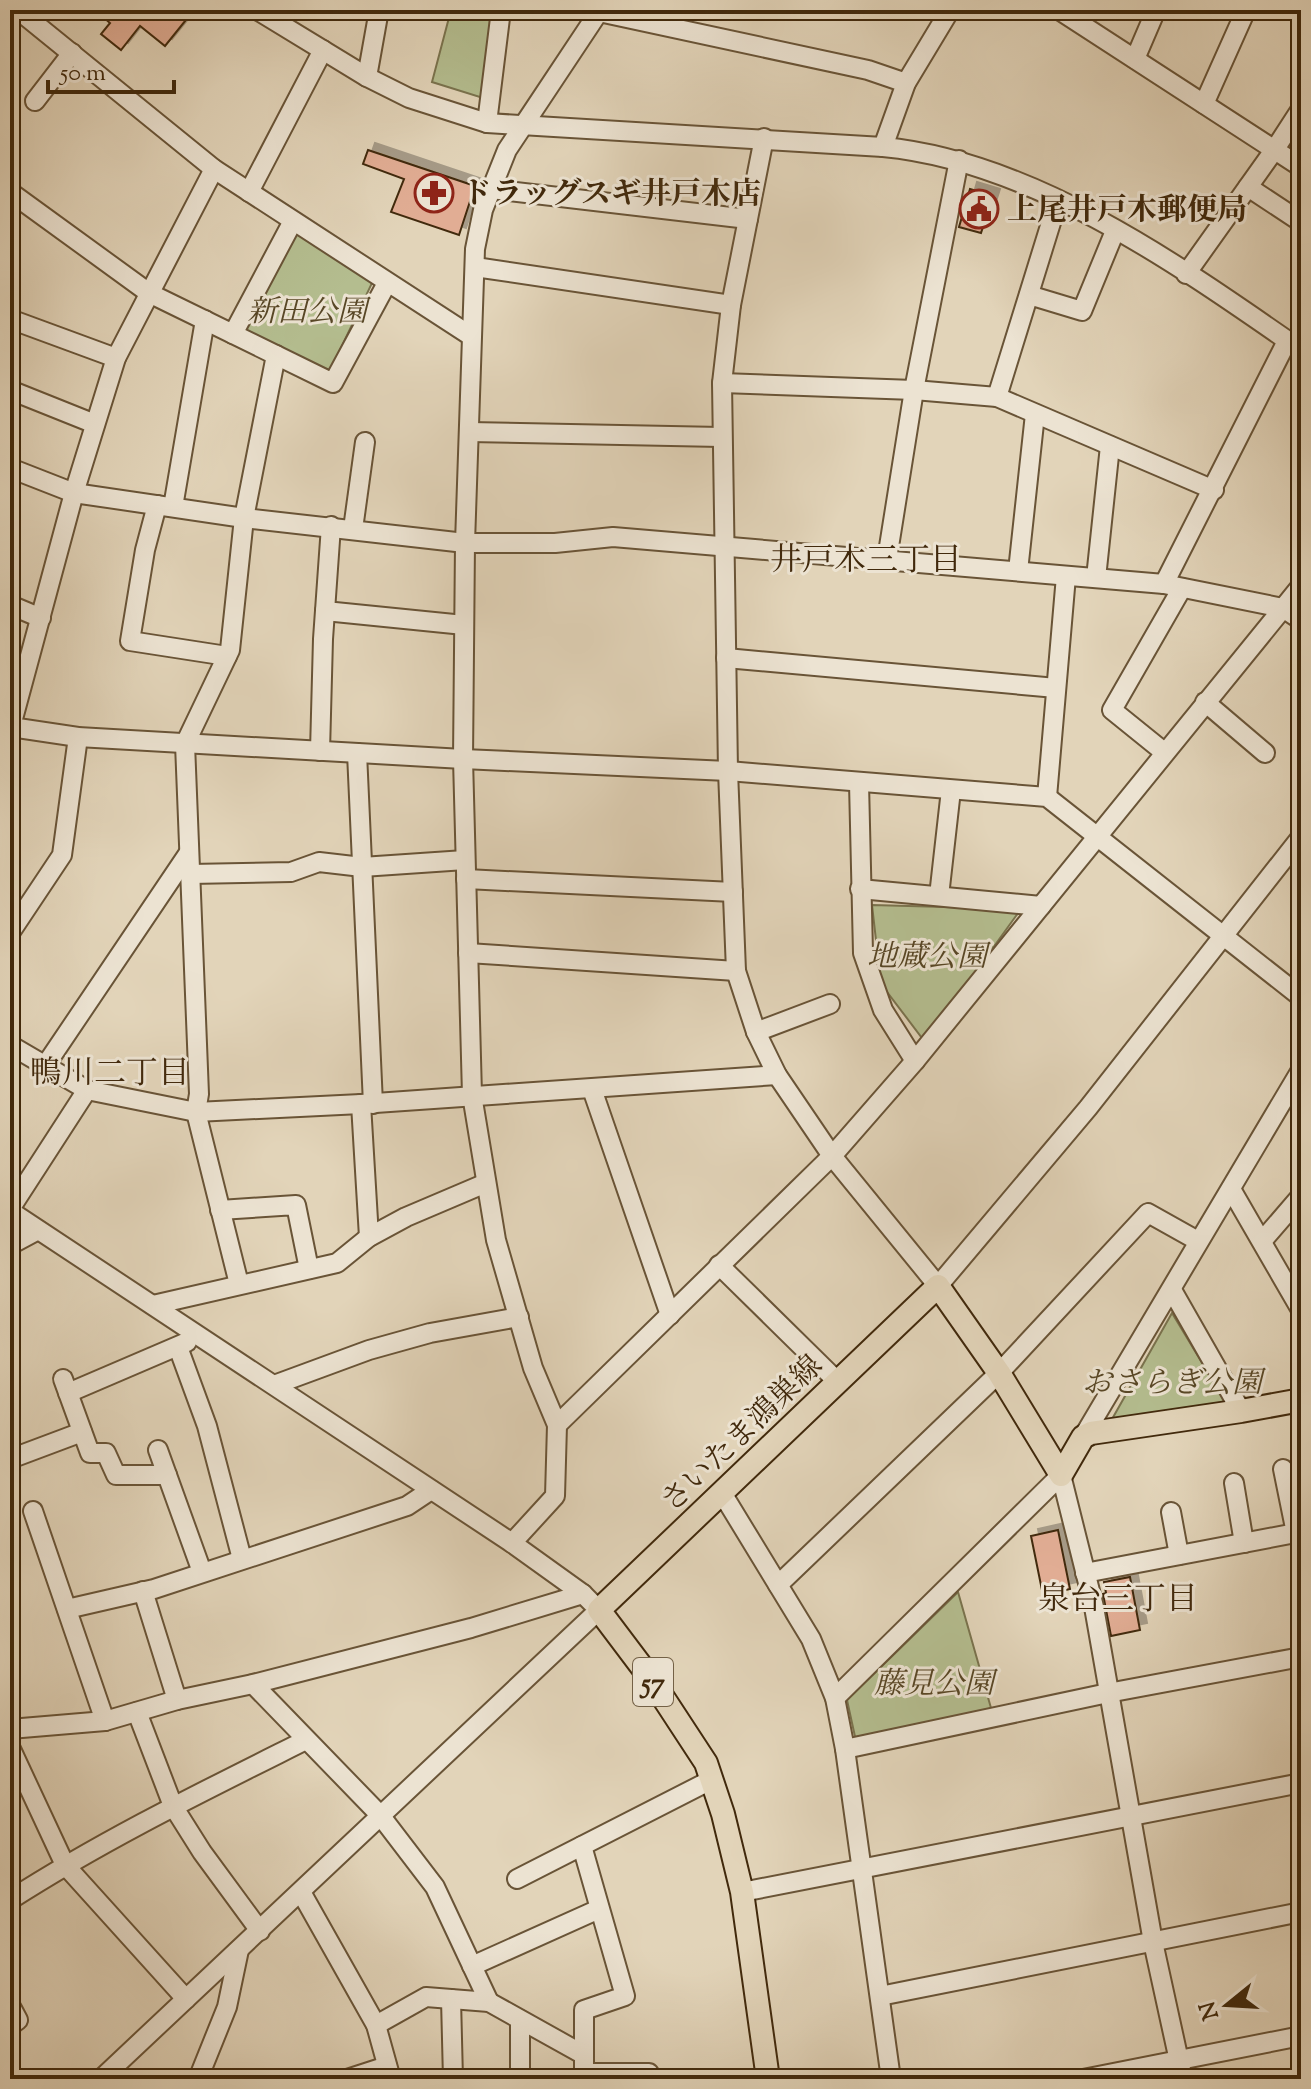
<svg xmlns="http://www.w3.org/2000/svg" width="1311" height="2089" viewBox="0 0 1311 2089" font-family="'Sorts Mill Goudy','Noto Serif JP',serif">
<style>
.green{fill:#b4bd8f;stroke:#7a734e;stroke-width:2}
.building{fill:#e1ad94;stroke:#41290c;stroke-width:2;filter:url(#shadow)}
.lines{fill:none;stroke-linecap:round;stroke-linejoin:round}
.minor-casing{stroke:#695437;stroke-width:22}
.major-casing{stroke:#41290c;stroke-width:26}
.minor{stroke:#ece3d2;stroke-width:18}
.major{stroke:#e2d4b9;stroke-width:22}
.labels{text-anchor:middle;stroke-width:6;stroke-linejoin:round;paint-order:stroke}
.shield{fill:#ece3d2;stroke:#746147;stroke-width:2}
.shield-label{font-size:28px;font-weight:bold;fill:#41290c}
.poi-label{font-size:30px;font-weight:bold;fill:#41290c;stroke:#ece3d2;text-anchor:start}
.park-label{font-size:30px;font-style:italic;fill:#584726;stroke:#ece3d2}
.street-label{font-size:30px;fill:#41290c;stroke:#ece3d2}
.neighbourhood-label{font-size:32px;fill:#41290c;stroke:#ece3d2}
</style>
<defs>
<filter id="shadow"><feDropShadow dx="7" dy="-7" stdDeviation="0" flood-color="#0004"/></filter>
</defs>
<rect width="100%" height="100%" fill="#e2d4b9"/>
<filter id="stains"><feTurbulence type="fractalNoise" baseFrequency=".0025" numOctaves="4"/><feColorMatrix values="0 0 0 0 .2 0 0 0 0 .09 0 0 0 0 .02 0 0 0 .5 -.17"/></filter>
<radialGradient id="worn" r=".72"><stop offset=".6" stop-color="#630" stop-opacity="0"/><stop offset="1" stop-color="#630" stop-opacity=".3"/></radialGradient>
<!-- green -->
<g class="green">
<polygon points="451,10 497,10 483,98 432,82"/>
<polygon points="294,232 373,281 329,373 244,332"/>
<polygon points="872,905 1021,909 925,1042 881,984"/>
<polygon points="1172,1313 1230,1409 1107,1428"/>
<polygon points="958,1592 993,1715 859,1755 847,1700"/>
</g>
<!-- building -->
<g class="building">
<polygon points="109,10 194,10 165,46 140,26 121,50 101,34 110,23 103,17"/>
<polygon points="368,150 475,186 459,235 391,212 404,179 363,164"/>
<polygon points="970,189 993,196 981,233 959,227"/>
<polygon points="1058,1530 1070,1589 1043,1595 1031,1536"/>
<polygon points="1130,1577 1140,1630 1111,1636 1103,1594 1106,1593 1104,1582"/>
</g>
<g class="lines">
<defs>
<g id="minor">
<path d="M257,10L367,77L409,98L487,123L883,147C1033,161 1180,266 1301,350"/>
<polyline points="1059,10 1301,167"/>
<polyline points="599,12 868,70 906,83"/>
<polyline points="23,14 214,169 471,336"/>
<polyline points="1135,59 1156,10"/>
<polyline points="367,77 379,10"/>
<polyline points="35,101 72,53"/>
<polyline points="1204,104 1246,10"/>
<polyline points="487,123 501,10"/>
<polyline points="764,138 731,305 722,383 728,771 736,971 756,1032 777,1075 832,1156 938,1286 1088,1108 1301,837"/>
<polyline points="883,147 906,83 950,10"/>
<polyline points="1248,187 1301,222"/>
<polyline points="491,189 748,219"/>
<polyline points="10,192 149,293 333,383 387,283"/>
<polyline points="249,192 323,50"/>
<polyline points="475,267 731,305"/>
<polyline points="1186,274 1275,149 1301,109"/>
<polyline points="1029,295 1082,311 1115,231"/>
<polyline points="10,319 116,358"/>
<polyline points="233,334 293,221"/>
<polyline points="722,383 914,390 997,397 1214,490"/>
<polyline points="10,390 95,424"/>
<polyline points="997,397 1058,200"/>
<polyline points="469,432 721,437"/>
<polyline points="10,468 74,493 244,518 465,543 555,543 613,537 1164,584 1283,608 1301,620"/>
<polyline points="157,505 145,550 130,641 227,656"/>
<polyline points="173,507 205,320"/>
<polyline points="353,529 365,442"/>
<polyline points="887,559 914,390 959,160"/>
<polyline points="1018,571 1035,414"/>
<polyline points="1096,578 1110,446"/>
<polyline points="1164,584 1287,341"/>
<polyline points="10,605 41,618"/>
<polyline points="325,611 464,625"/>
<polyline points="726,658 1056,688"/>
<polyline points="1205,702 1265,753"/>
<polyline points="11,727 78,737 463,759 728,771 1047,797 1301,997"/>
<polyline points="10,730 74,493 116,358 214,169"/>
<polyline points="320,751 323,639 331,526"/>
<polyline points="1164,752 1112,710 1182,588"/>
<polyline points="357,753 373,1104"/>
<polyline points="859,783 863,953 883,1010 915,1061"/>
<polyline points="1047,797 1066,576"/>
<polyline points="190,874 291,872 319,862 362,867 465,860"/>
<polyline points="466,879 733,892"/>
<polyline points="860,889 1041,906"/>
<polyline points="939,896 951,790"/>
<polyline points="10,933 62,855 78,737"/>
<polyline points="468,953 736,971"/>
<polyline points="756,1032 830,1004"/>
<polyline points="10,1045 87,1090 196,1112 361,1104 777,1075"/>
<polyline points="45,1066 188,854"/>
<polyline points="592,1089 670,1315"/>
<polyline points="361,1104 369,1237"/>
<polyline points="1231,1189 1301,1310"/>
<polyline points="10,1209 87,1090"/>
<polyline points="220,1210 296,1205 309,1269"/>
<polyline points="10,1211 512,1543 583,1594 599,1610 101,2079"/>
<polyline points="1263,1240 1301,1196"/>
<polyline points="10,1245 38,1230"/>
<polyline points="719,1265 838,1382"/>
<polyline points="239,1284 196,1112 199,1094 185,744 230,650 244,518 276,355"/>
<polyline points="1172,1290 1241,1411"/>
<polyline points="153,1305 337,1263 369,1237 406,1217 486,1183"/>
<polyline points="178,1347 207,1426 242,1559"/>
<polyline points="63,1379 90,1453 106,1453 116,1475 167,1475"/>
<polyline points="274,1385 369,1350 430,1333 519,1317"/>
<polyline points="68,1393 187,1342"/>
<polyline points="557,1425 832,1156 915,1061 1301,586"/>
<polyline points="1083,1437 1301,1070"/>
<polyline points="158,1450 202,1572"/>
<polyline points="10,1459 82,1432"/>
<polyline points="1283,1469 1296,1533"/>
<polyline points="1061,1475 1094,1607 1153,1942 1183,2079"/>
<polyline points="1234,1483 1244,1543"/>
<polyline points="722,1493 811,1639 835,1698 845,1749 891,2079"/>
<polyline points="33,1511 105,1721"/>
<polyline points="1171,1512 1179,1555"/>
<polyline points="512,1543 555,1496 557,1425 533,1368 496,1240 472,1095 463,759 465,543 475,249 483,210 507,150 600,10"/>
<polyline points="1085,1573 1301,1532"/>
<polyline points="778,1585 999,1373 1148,1213 1198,1241"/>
<polyline points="143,1591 177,1700"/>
<polyline points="67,1609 154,1589 407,1506 431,1490"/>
<polyline points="253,1684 380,1815 435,1887 489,2002"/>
<polyline points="835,1698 1061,1475"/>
<polyline points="137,1712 173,1806 202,1852 260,1931"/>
<polyline points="10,1729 105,1721 177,1700 253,1684 471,1628 583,1594"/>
<polyline points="10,1747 65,1865 186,1999"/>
<polyline points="845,1749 1108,1693 1301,1657"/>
<polyline points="582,1846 625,1996 584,2010 584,2055"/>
<polyline points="517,1879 711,1780"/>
<polyline points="301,1892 376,2025 391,2079"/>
<polyline points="742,1892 1301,1783"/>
<path d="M10,1900C105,1839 206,1790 306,1740"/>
<polyline points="472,1966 599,1909"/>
<polyline points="880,1996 1301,1912"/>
<polyline points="451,1999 453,2079"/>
<polyline points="10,2005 18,2020 10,2026"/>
<polyline points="376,2025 426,1997 489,2002 584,2055 584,2079"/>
<polyline points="584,2073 649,2073 649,2079"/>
<polyline points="198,2079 227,2007 239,1950"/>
<polyline points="347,2079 387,2066"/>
<polyline points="520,2079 520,2020"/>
<polyline points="1083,2079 1301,2036"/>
</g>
<polyline id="major" points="768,2079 742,1892 723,1814 706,1763 651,1679 599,1610 938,1286 999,1373 1061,1475 1083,1437 1091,1433 1241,1411 1301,1400"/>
</defs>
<!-- minor casing -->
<use href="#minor" class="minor-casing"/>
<!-- major casing -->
<use href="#major" class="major-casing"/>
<!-- minor -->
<use href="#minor" class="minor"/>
<!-- major -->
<use href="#major" class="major"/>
</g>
<!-- icons -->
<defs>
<symbol id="pharmacy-ring" viewBox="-11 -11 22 22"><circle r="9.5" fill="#ece3d2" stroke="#8f2418" stroke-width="1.5"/><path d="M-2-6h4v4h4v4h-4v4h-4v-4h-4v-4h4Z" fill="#8f2418"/></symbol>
<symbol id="civic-ring" viewBox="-11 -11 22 22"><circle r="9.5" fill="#ece3d2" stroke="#8f2418" stroke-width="1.5"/><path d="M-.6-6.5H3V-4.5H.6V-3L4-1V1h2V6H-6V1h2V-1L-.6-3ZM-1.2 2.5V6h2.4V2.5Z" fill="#8f2418"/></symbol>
</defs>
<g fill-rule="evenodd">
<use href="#pharmacy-ring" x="412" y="171" width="44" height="44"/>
<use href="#civic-ring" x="957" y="187" width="44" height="44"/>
</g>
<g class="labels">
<!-- shield labels -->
<rect class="shield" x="633" y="1658" width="40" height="48" rx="6"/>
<g class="shield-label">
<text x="653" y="1692">57</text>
</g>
<!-- poi labels -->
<g class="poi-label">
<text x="462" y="203">ドラッグスギ井戸木店</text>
<text x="1007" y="219">上尾井戸木郵便局</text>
</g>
<!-- park labels -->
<g class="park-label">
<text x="307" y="321">新田公園</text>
<text x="927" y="966">地蔵公園</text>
<text x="1172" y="1392">おさらぎ公園</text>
<text x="934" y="1693">藤見公園</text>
</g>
<!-- street labels -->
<g class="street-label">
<text transform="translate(741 1433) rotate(-44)" y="10">さいたま鴻巣線</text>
</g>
<!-- neighbourhood labels -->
<g class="neighbourhood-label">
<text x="866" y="570">井戸木三丁目</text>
<text x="110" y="1083">鴨川二丁目</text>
<text x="1118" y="1609">泉台三丁目</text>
</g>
</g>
<!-- margin -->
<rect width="1311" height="2089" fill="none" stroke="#e2d4b9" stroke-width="40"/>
<rect x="12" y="12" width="1287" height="2065" fill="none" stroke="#41290c" stroke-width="4"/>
<rect x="20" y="20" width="1271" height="2049" fill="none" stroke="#41290c" stroke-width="2"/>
<!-- north arrow -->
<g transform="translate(1227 2005) rotate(252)" stroke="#ece3d2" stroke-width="6" paint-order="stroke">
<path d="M0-6L14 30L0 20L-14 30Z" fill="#41290c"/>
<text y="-12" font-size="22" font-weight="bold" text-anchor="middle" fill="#41290c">N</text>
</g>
<!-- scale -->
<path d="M48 80v12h126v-12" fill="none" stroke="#41290c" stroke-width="4"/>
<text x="60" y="80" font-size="24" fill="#41290c" stroke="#ece3d2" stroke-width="6" paint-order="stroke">50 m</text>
<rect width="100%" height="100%" filter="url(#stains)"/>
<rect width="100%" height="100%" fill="url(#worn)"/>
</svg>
